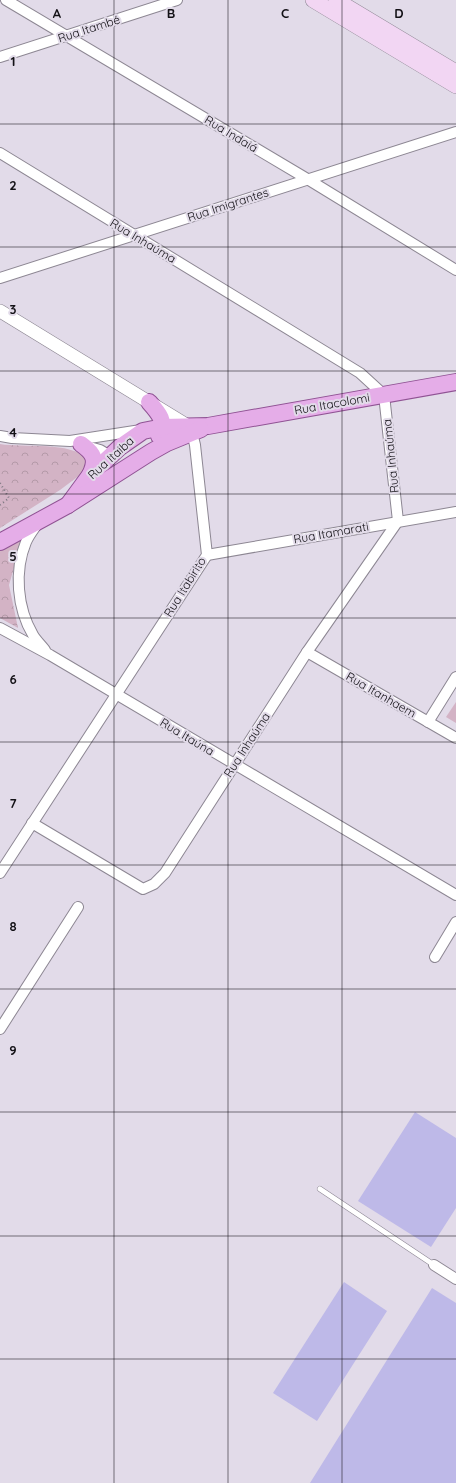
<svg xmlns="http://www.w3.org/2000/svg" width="456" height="1483" viewBox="0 0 456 1483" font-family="Quicksand,sans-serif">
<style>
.park{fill:url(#park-crowns)}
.pitch{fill:#d3b3c5}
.building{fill:#beb9e8}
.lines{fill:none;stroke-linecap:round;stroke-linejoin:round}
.service-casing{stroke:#8d8793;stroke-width:6}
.minor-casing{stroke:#8d8793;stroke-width:12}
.tertiary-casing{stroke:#8d8793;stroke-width:14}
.secondary-casing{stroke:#8d8793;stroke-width:16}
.primary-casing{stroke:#905394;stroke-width:18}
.path{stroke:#7c7781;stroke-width:2;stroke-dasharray:1 3;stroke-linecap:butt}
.service{stroke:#fff;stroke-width:5}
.minor{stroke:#fff;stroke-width:10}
.tertiary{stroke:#fff;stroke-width:13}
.secondary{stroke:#f2d6f3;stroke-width:15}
.primary{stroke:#e5ade8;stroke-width:16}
.grid{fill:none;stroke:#131116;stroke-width:1;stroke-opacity:0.55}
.labels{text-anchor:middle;stroke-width:4;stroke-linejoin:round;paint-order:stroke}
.street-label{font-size:12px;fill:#131116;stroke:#e2dbe9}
.grid-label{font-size:13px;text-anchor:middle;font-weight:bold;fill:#131116;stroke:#e2dbe9;stroke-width:4;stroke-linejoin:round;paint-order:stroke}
</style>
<defs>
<pattern id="park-crowns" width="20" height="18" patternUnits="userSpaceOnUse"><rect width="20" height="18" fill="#d3b3c5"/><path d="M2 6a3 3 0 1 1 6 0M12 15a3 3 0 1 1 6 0" fill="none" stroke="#b499a8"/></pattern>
</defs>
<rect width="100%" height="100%" fill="#e2dbe9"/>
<!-- park -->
<g class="park">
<path d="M0,444C24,448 71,441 87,459L84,472L60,490L0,528Z"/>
<polygon points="24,533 9,585 18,628 0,618 0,547"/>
</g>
<!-- pitch -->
<polygon class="pitch" points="456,702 456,723 446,717"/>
<!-- building -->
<g class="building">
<polygon points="415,1112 456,1138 456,1208 431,1247 358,1201"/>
<polygon points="344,1282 387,1311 317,1421 273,1393"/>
<polygon points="432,1288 456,1303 456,1483 310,1483"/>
</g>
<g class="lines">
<defs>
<polyline id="service" points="320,1189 434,1265"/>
<g id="minor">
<polyline points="6,0 309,180 456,270"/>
<polyline points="0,57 177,0"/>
<polyline points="0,153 360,373 384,395 398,521 307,652 165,873 154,884 143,889 32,823"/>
<polyline points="0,278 456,132"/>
<polyline points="0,436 12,438 70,441 141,430"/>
<polyline points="86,446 100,450 110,456"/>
<path d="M38,523C34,529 29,535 26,542C14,571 17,608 33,635C36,640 41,645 45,650"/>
<polyline points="207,555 456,512"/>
<polyline points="0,628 50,655 456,895"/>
<polyline points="307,652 456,738"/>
<polyline points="428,722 456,677"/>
<polyline points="0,873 207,555 195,445 192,433"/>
<polyline points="435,957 456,922"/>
<polyline points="0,1029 78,907"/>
<polyline points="434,1265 456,1279"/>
</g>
<polyline id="tertiary" points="0,311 188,426 191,429"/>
<g id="secondary">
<polyline points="313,0 456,86"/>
<polyline points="336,0 456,72"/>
</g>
<g id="primary">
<path d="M149,402C158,412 168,423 159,436"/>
<path d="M81,444C95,454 97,460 90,475"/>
<polyline points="68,505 90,475 120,447 143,431 163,427 208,426 456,382"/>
<polyline points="0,542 68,505 151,452 167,443 201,429"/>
</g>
</defs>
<!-- service casing -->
<use href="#service" class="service-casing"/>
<!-- minor casing -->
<use href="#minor" class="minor-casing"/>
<!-- tertiary casing -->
<use href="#tertiary" class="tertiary-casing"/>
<!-- secondary casing -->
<use href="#secondary" class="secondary-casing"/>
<!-- primary casing -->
<use href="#primary" class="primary-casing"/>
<!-- path -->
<polyline class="path" points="0,483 9,498 0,505"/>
<!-- service -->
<use href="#service" class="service"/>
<!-- minor -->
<use href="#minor" class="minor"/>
<!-- tertiary -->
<use href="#tertiary" class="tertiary"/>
<!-- secondary -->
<use href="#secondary" class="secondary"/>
<!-- primary -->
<use href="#primary" class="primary"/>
</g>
<!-- grid -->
<path class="grid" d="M114,0V1483M228,0V1483M342,0V1483M0,124H456M0,247H456M0,371H456M0,494H456M0,618H456M0,742H456M0,865H456M0,989H456M0,1112H456M0,1236H456M0,1359H456"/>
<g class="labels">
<!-- street labels -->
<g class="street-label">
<text transform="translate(89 29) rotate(-18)" y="4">Rua Itambé</text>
<text transform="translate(231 134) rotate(31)" y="4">Rua Indaiá</text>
<text transform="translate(228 205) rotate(-18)" y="4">Rua Imigrantes</text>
<text transform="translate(143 241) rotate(31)" y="4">Rua Inhaúma</text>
<text transform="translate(332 404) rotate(-10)" y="4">Rua Itacolomi</text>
<text transform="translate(391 456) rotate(-96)" y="4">Rua Inhaúma</text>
<text transform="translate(111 458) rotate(-42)" y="4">Rua Itaiba</text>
<text transform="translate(331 533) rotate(-10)" y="4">Rua Itamarati</text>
<text transform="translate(185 587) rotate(-58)" y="4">Rua Itabirito</text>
<text transform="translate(381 695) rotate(30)" y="4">Rua Itanhaem</text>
<text transform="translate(187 737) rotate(31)" y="4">Rua Itaúna</text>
<text transform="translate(247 745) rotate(-57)" y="4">Rua Inhaúma</text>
</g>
</g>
<g class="grid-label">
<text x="57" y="18">A</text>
<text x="171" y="18">B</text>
<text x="285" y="18">C</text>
<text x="399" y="18">D</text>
<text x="13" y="66">1</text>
<text x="13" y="190">2</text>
<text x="13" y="314">3</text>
<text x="13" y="437">4</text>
<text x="13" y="561">5</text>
<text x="13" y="684">6</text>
<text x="13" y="808">7</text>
<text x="13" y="931">8</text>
<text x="13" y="1055">9</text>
</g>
</svg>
